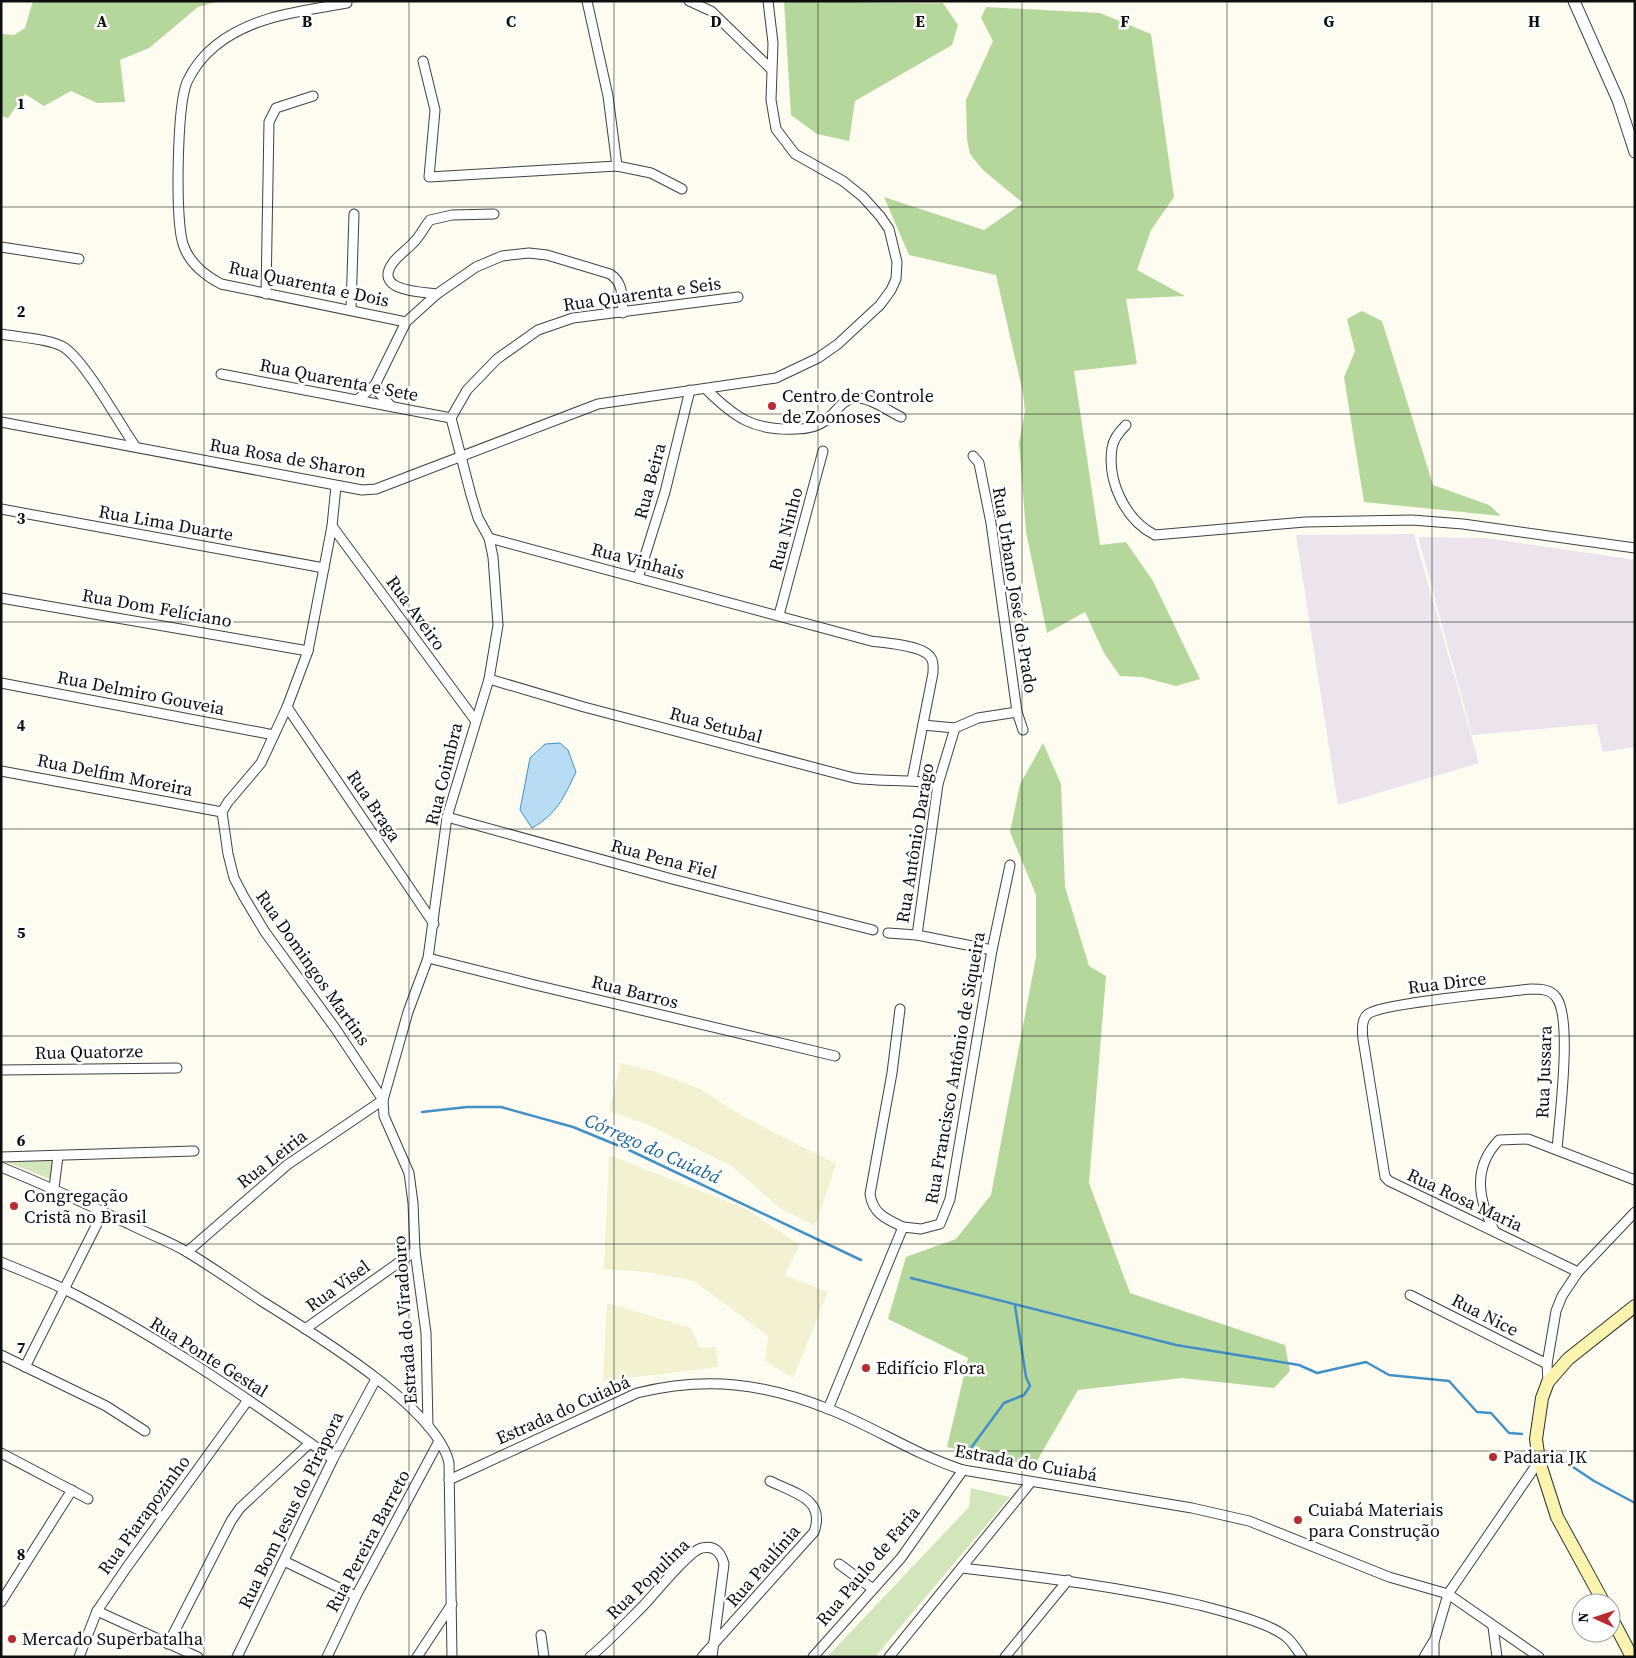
<svg xmlns="http://www.w3.org/2000/svg" width="1636" height="1658" viewBox="0 0 1636 1658" font-family="'Source Serif 4',serif">
<style>
.industrial{fill:#ece3ec}
.farmland{fill:#f3f1d1}
.green{fill:#d1e7bb}
.forest{fill:#b5d79b}
.water{fill:#b7dcf3;stroke:#4290c7}
.lines{fill:none;stroke-linecap:round;stroke-linejoin:round}
.stream{stroke:#4290c7;stroke-width:2.5}
.minor-casing{stroke:#414141;stroke-width:11}
.tertiary-casing{stroke:#414141;stroke-width:13}
.secondary-casing{stroke:#303030;stroke-width:14}
.minor{stroke:#fff;stroke-width:9}
.tertiary{stroke:#fff;stroke-width:11}
.secondary{stroke:#fbf4af;stroke-width:12}
.grid{fill:none;stroke:#0e0e0e;stroke-width:1;stroke-opacity:0.55}
.poi-dot{fill:#b82c31;stroke:#fff;stroke-width:2}
.labels{text-anchor:middle;stroke-width:5;stroke-linejoin:round;paint-order:stroke}
.street-label{font-size:18px;fill:#0e0e0e;stroke:#fff}
.poi-label{font-size:18px;fill:#0e0e0e;stroke:#fff;text-anchor:start}
.water-label{font-size:19px;font-style:italic;fill:#1d629b;stroke:#fff}
.grid-label{font-size:16px;text-anchor:middle;font-weight:bold;fill:#0e0e0e;stroke:#fff;stroke-width:5;stroke-linejoin:round;paint-order:stroke}
</style>
<rect width="100%" height="100%" fill="#fefcf0"/>
<!-- industrial -->
<g class="industrial">
<polygon points="1414,534 1479,763 1338,805 1296,535"/>
<polygon points="1418,537 1486,538 1635,560 1635,747 1603,752 1596,724 1472,735"/>
</g>
<!-- farmland -->
<g class="farmland">
<polygon points="621,1063 656,1072 700,1089 744,1117 836,1164 815,1226 781,1209 733,1167 646,1124 609,1111"/>
<polygon points="609,1155 746,1209 800,1245 784,1275 828,1292 793,1378 765,1361 768,1336 694,1281 646,1272 604,1269"/>
<polygon points="607,1303 691,1328 700,1348 715,1347 719,1367 603,1381"/>
</g>
<!-- green -->
<g class="green">
<polygon points="53,1158 50,1179 1,1160"/>
<polygon points="971,1488 1010,1497 875,1657 827,1657 969,1507"/>
</g>
<!-- forest -->
<g class="forest">
<polygon points="33,1 219,1 198,7 149,48 120,60 125,102 97,103 71,91 44,106 25,94 8,118 1,116 1,34 14,35 25,28"/>
<path d="M784,1C838,1 890,4 943,3L958,25L952,45L855,101L849,141L817,134L791,115Z"/>
<polygon points="986,7 1100,13 1151,34 1174,197 1151,230 1137,270 1185,296 1126,299 1137,364 1074,371 1100,545 1126,542 1153,581 1200,679 1176,686 1142,677 1120,676 1104,653 1085,612 1047,633 1026,532 1019,443 1025,411 1023,393 996,275 909,255 884,197 984,230 1023,203 983,170 970,154 967,139 966,100 993,41 981,18"/>
<polygon points="1362,311 1382,321 1433,485 1489,505 1501,516 1364,502 1344,377 1355,351 1347,319"/>
<polygon points="1043,743 1061,784 1065,887 1089,966 1106,976 1089,1183 1130,1293 1285,1345 1290,1371 1274,1388 1182,1378 1078,1390 1034,1466 947,1447 968,1358 888,1319 906,1257 956,1239 991,1195 1036,957 1036,895 1010,832 1020,784"/>
</g>
<!-- water -->
<path class="water" d="M560,743L568,750L576,772C564,797 557,814 532,828L520,810L530,758L545,744Z"/>
<g class="lines">
<!-- stream -->
<g class="stream">
<polyline points="422,1112 467,1107 501,1107 573,1127 629,1150 861,1260"/>
<polyline points="911,1278 1176,1345 1299,1365 1317,1373 1366,1362 1389,1375 1449,1381 1477,1412 1491,1413 1509,1433 1522,1434"/>
<polyline points="968,1452 1004,1403 1024,1395 1030,1386 1026,1377 1015,1306"/>
<polyline points="1552,1453 1594,1481 1635,1503"/>
</g>
<defs>
<g id="minor">
<polyline points="587,1 608,96 617,166"/>
<polyline points="689,1 711,11 770,68"/>
<path d="M347,3C302,11 251,16 215,46C204,55 193,69 187,82C177,106 175,219 183,244C189,263 204,275 221,284L406,322"/>
<polyline points="423,61 435,110 429,177 617,166 651,173 682,189"/>
<polyline points="1,247 79,259"/>
<polyline points="266,294 269,122 276,108 313,96"/>
<path d="M437,294C421,292 374,291 392,264C398,255 408,249 414,242C421,235 424,227 430,220L452,215L494,214"/>
<polyline points="351,309 354,214"/>
<path d="M1,334C18,337 52,339 65,348C86,363 119,423 135,446"/>
<polyline points="221,374 451,418"/>
<polyline points="375,385 378,392 391,406"/>
<path d="M706,389C735,418 754,431 796,429C806,429 817,427 825,421C835,414 842,399 855,398C870,397 888,411 901,417"/>
<path d="M357,400L375,385L406,322L437,294L476,267L502,256L529,253L547,255L610,274C624,283 622,298 623,313"/>
<polyline points="1,422 362,490 376,489 598,404 776,378 818,358 838,344 880,305 891,290 896,279 897,262 889,229 880,216 863,197 843,181 795,154 776,129 771,100 773,43 768,1"/>
<path d="M1126,425C1120,431 1113,439 1112,448C1107,481 1125,520 1155,535L1305,522L1412,520L1463,524L1635,548"/>
<polyline points="973,456 979,463 991,523 1017,712 1023,730"/>
<polyline points="336,486 332,526 308,651 287,707 261,763 228,802 222,812 228,854 234,878 244,897 265,932 335,1028 383,1100"/>
<polyline points="1,509 324,568"/>
<polyline points="332,526 475,720"/>
<path d="M489,538L871,641C885,643 924,645 931,658C934,662 933,668 933,673L912,780"/>
<polyline points="638,578 665,492 690,390"/>
<polyline points="1,598 308,651"/>
<polyline points="779,615 823,451"/>
<path d="M489,679L584,707L854,778C882,782 910,779 938,784"/>
<polyline points="1,683 274,735"/>
<polyline points="287,707 434,924"/>
<polyline points="923,725 955,728 978,718 1017,712"/>
<polyline points="1,771 222,812"/>
<polyline points="447,817 672,879 873,930"/>
<polyline points="888,933 917,935 992,950"/>
<polyline points="917,935 938,784 955,728"/>
<polyline points="428,958 531,984 835,1056"/>
<path d="M900,1009L892,1073L870,1194C873,1214 886,1219 903,1227"/>
<polyline points="1,1070 177,1068"/>
<path d="M1557,1150C1559,1120 1573,1018 1556,997C1550,989 1540,989 1531,989C1506,992 1381,1003 1368,1014C1361,1019 1362,1031 1363,1039L1385,1177L1389,1181L1578,1272"/>
<polyline points="1,1157 194,1151"/>
<path d="M1,1167C45,1185 87,1204 129,1224C148,1234 169,1241 187,1252C212,1267 236,1284 260,1300C309,1331 437,1407 449,1463L452,1657"/>
<polyline points="54,1188 58,1156"/>
<path d="M1495,1232C1478,1200 1472,1168 1499,1140L1528,1139L1635,1180"/>
<polyline points="187,1252 287,1165 383,1100"/>
<path d="M1,1262C22,1271 43,1279 64,1289C158,1336 247,1398 333,1459"/>
<polyline points="1410,1295 1547,1364"/>
<polyline points="305,1329 415,1251"/>
<polyline points="1,1355 106,1406 145,1431"/>
<polyline points="25,1367 103,1212"/>
<polyline points="1548,1382 1547,1364 1556,1311 1562,1296 1578,1272 1635,1212"/>
<polyline points="828,1409 903,1227 921,1229 940,1224 950,1199 992,950 1010,865"/>
<polyline points="428,1426 426,1333 415,1251 413,1203 409,1173 384,1116 383,1100 408,1012 428,958 447,817 489,679 498,625 493,557 489,538 478,518 471,495 451,418 467,390 497,359 538,330 573,318 738,297"/>
<polyline points="1,1453 88,1499"/>
<path d="M449,1480L637,1393C707,1376 764,1383 831,1410C876,1428 916,1455 963,1470L1192,1508L1249,1521L1389,1577L1448,1594L1539,1657"/>
<polyline points="284,1561 356,1596"/>
<polyline points="839,1564 873,1589"/>
<path d="M962,1568C1042,1577 1120,1587 1199,1605C1222,1611 1267,1622 1285,1636C1292,1641 1297,1650 1302,1657"/>
<polyline points="1,1602 72,1490"/>
<polyline points="97,1611 198,1657"/>
<polyline points="1493,1627 1497,1657"/>
<polyline points="541,1635 544,1657"/>
<polyline points="168,1644 231,1521 240,1508 310,1443"/>
<polyline points="79,1657 97,1611 127,1567 248,1400"/>
<polyline points="237,1657 333,1459 376,1379"/>
<polyline points="327,1657 356,1596 439,1441"/>
<polyline points="417,1657 452,1604"/>
<path d="M590,1657C609,1641 626,1623 643,1606C654,1595 689,1550 702,1548C715,1545 721,1553 724,1564L712,1657"/>
<path d="M702,1657L814,1532C826,1499 794,1493 770,1481"/>
<polyline points="813,1657 901,1558 963,1470"/>
<polyline points="889,1657 1031,1482"/>
<polyline points="1005,1657 1068,1580"/>
<polyline points="1424,1657 1433,1642"/>
<polyline points="1434,1657 1434,1642 1448,1594 1539,1461"/>
</g>
<polyline id="tertiary" points="1574,1 1618,100 1635,152"/>
<g id="secondary">
<polyline points="1604,1603 1557,1517 1539,1461 1536,1439 1542,1398 1548,1382 1568,1359 1635,1306"/>
<polyline points="1611,1617 1632,1657"/>
</g>
</defs>
<!-- minor casing -->
<use href="#minor" class="minor-casing"/>
<!-- tertiary casing -->
<use href="#tertiary" class="tertiary-casing"/>
<!-- secondary casing -->
<use href="#secondary" class="secondary-casing"/>
<!-- minor -->
<use href="#minor" class="minor"/>
<!-- tertiary -->
<use href="#tertiary" class="tertiary"/>
<!-- secondary -->
<use href="#secondary" class="secondary"/>
</g>
<!-- grid -->
<path class="grid" d="M204,1V1657M409,1V1657M614,1V1657M818,1V1657M1022,1V1657M1227,1V1657M1432,1V1657M1,207H1635M1,414H1635M1,622H1635M1,829H1635M1,1036H1635M1,1244H1635M1,1451H1635"/>
<!-- markers -->
<g class="poi-dot">
<circle cx="772" cy="406" r="5"/>
<circle cx="14" cy="1206" r="5"/>
<circle cx="866" cy="1368" r="5"/>
<circle cx="1493" cy="1457" r="5"/>
<circle cx="1298" cy="1520" r="5"/>
<circle cx="12" cy="1639" r="5"/>
</g>
<g class="labels">
<!-- street labels -->
<g class="street-label">
<text transform="translate(309 284) rotate(12)" y="6">Rua Quarenta e Dois</text>
<text transform="translate(642 294) rotate(-8)" y="6">Rua Quarenta e Seis</text>
<text transform="translate(339 380) rotate(11)" y="6">Rua Quarenta e Sete</text>
<text transform="translate(288 458) rotate(10)" y="6">Rua Rosa de Sharon</text>
<text transform="translate(650 481) rotate(-75)" y="6">Rua Beira</text>
<text transform="translate(166 523) rotate(10)" y="6">Rua Lima Duarte</text>
<text transform="translate(786 529) rotate(-75)" y="6">Rua Ninho</text>
<text transform="translate(638 561) rotate(15)" y="6">Rua Vinhais</text>
<text transform="translate(1015 590) rotate(81)" y="6">Rua Urbano José do Prado</text>
<text transform="translate(157 608) rotate(10)" y="6">Rua Dom Felíciano</text>
<text transform="translate(416 613) rotate(54)" y="6">Rua Aveiro</text>
<text transform="translate(141 693) rotate(11)" y="6">Rua Delmiro Gouveia</text>
<text transform="translate(716 725) rotate(15)" y="6">Rua Setubal</text>
<text transform="translate(444 774) rotate(-76)" y="6">Rua Coimbra</text>
<text transform="translate(115 775) rotate(11)" y="6">Rua Delfim Moreira</text>
<text transform="translate(374 806) rotate(56)" y="6">Rua Braga</text>
<text transform="translate(915 843) rotate(-81)" y="6">Rua Antônio Darago</text>
<text transform="translate(664 859) rotate(15)" y="6">Rua Pena Fiel</text>
<text transform="translate(313 968) rotate(55)" y="6">Rua Domingos Martins</text>
<text transform="translate(1447 983) rotate(-7)" y="6">Rua Dirce</text>
<text transform="translate(635 992) rotate(14)" y="6">Rua Barros</text>
<text transform="translate(89 1052) rotate(-1)" y="6">Rua Quatorze</text>
<text transform="translate(955 1068) rotate(-80)" y="6">Rua Francisco Antônio de Siqueira</text>
<text transform="translate(1544 1072) rotate(-88)" y="6">Rua Jussara</text>
<text transform="translate(272 1159) rotate(-38)" y="6">Rua Leiria</text>
<text transform="translate(1465 1200) rotate(25)" y="6">Rua Rosa Maria</text>
<text transform="translate(338 1286) rotate(-36)" y="6">Rua Visel</text>
<text transform="translate(1485 1315) rotate(27)" y="6">Rua Nice</text>
<text transform="translate(405 1320) rotate(-94)" y="6">Estrada do Viradouro</text>
<text transform="translate(209 1357) rotate(32)" y="6">Rua Ponte Gestal</text>
<text transform="translate(563 1410) rotate(-24)" y="6">Estrada do Cuiabá</text>
<text transform="translate(1026 1463) rotate(10)" y="6">Estrada do Cuiabá</text>
<text transform="translate(291 1510) rotate(-64)" y="6">Rua Bom Jesus do Pirapora</text>
<text transform="translate(144 1515) rotate(-54)" y="6">Rua Piarapozinho</text>
<text transform="translate(368 1541) rotate(-62)" y="6">Rua Pereira Barreto</text>
<text transform="translate(763 1566) rotate(-49)" y="6">Rua Paulínia</text>
<text transform="translate(868 1566) rotate(-50)" y="6">Rua Paulo de Faria</text>
<text transform="translate(648 1579) rotate(-44)" y="6">Rua Populina</text>
</g>
<!-- poi labels -->
<g class="poi-label">
<text x="782" y="402">Centro de Controle<tspan x="782" dy="21">de Zoonoses</tspan></text>
<text x="24" y="1202">Congregação<tspan x="24" dy="21">Cristã no Brasil</tspan></text>
<text x="876" y="1374">Edifício Flora</text>
<text x="1503" y="1463">Padaria JK</text>
<text x="1308" y="1516">Cuiabá Materiais<tspan x="1308" dy="21">para Construção</tspan></text>
<text x="22" y="1645">Mercado Superbatalha</text>
</g>
<!-- water labels -->
<g class="water-label">
<text transform="translate(653 1148) rotate(24)" y="7">Córrego do Cuiabá</text>
</g>
</g>
<g class="grid-label">
<text x="102" y="27">A</text>
<text x="307" y="27">B</text>
<text x="511" y="27">C</text>
<text x="716" y="27">D</text>
<text x="920" y="27">E</text>
<text x="1125" y="27">F</text>
<text x="1329" y="27">G</text>
<text x="1534" y="27">H</text>
<text x="21" y="109">1</text>
<text x="21" y="317">2</text>
<text x="21" y="524">3</text>
<text x="21" y="731">4</text>
<text x="21" y="938">5</text>
<text x="21" y="1146">6</text>
<text x="21" y="1353">7</text>
<text x="21" y="1560">8</text>
</g>
<!-- border -->
<rect width="1636" height="1658" fill="none" stroke="#0e0e0e" stroke-width="5"/>
<!-- north arrow -->
<g transform="translate(1596 1618) rotate(273)"><circle r="24" fill="#ffffff" stroke="#9f9f9f"/>
<path d="M0-4L9 19L0 12L-9 19Z" fill="#b82c31"/>
<text y="-8" font-size="14" font-weight="bold" text-anchor="middle" fill="#0e0e0e">N</text>
</g>
</svg>
